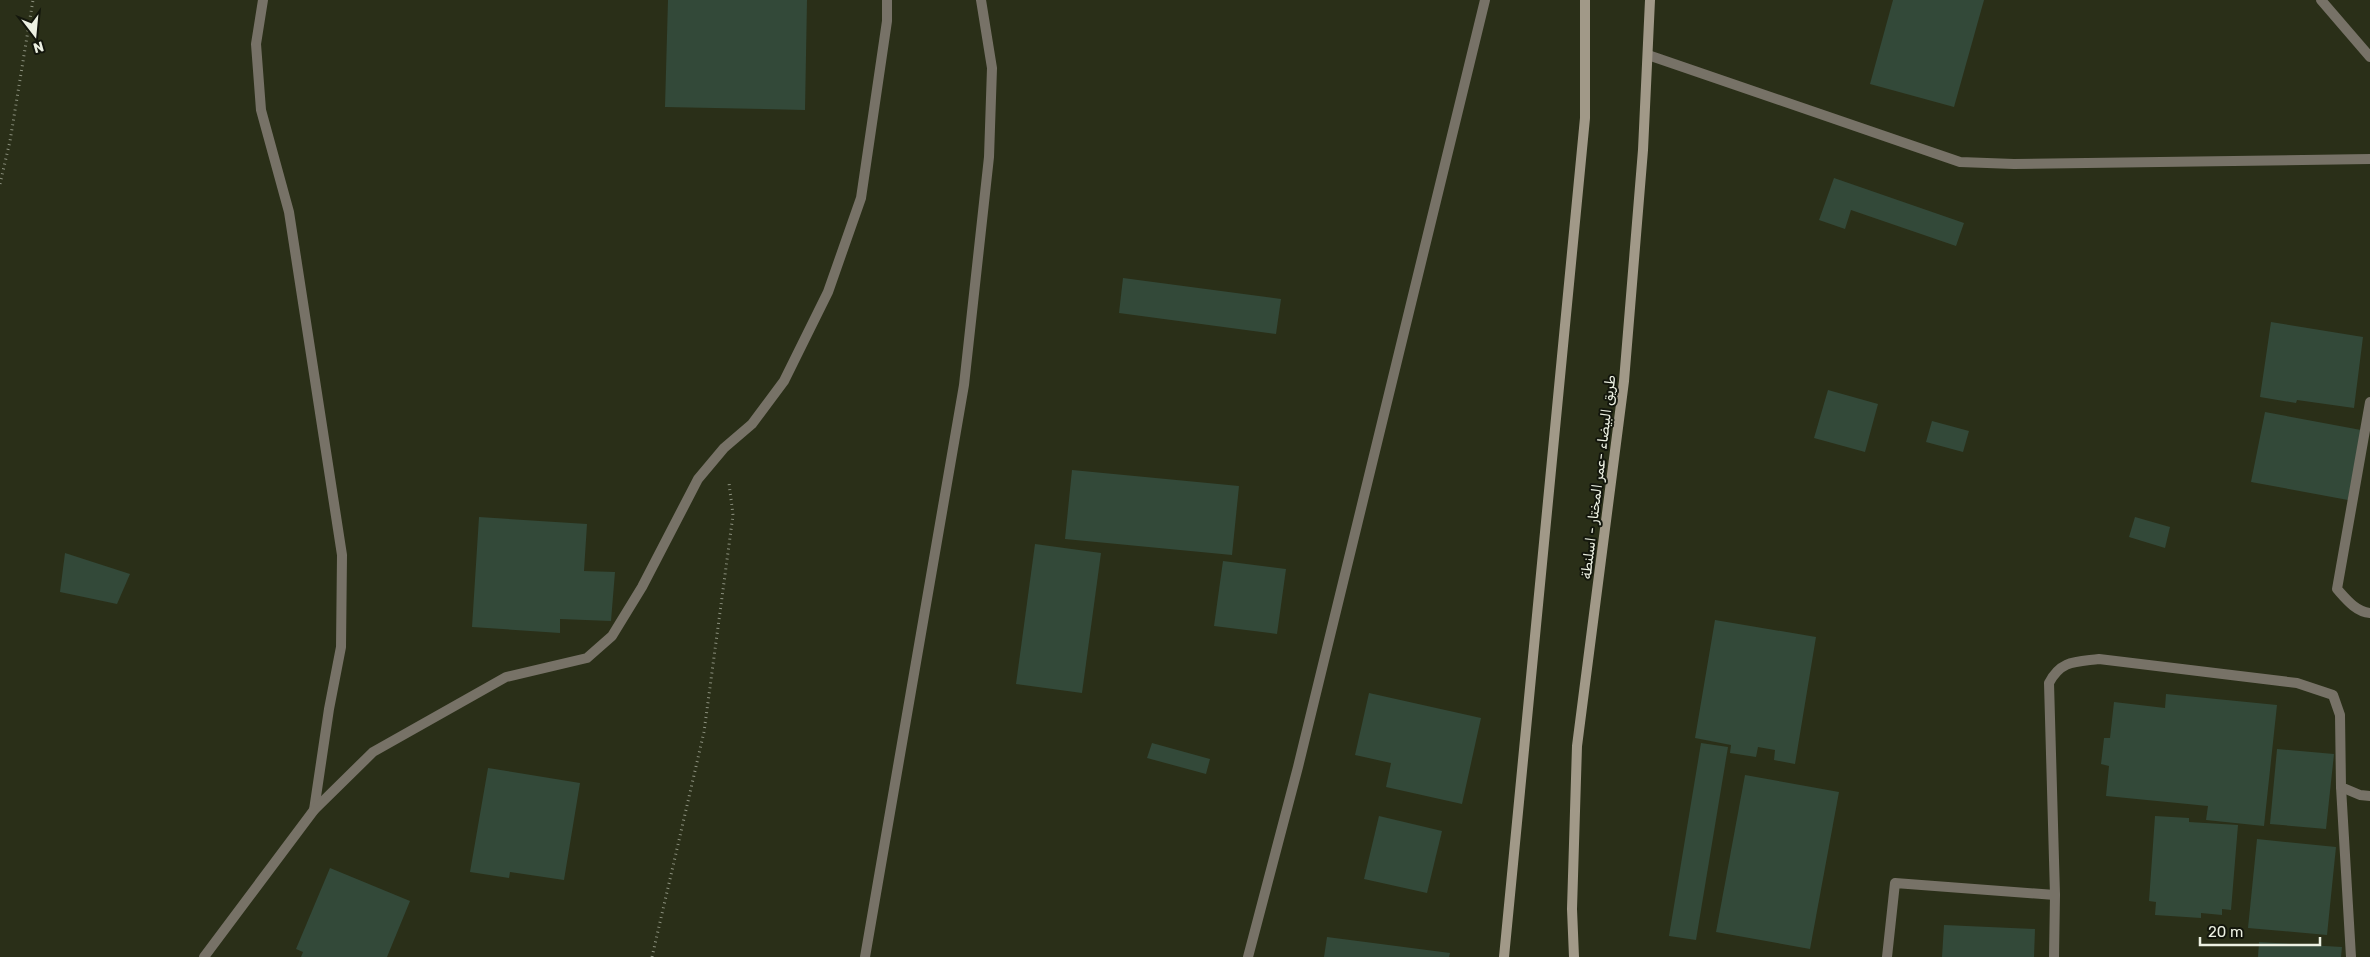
<svg xmlns="http://www.w3.org/2000/svg" width="2370" height="957" viewBox="0 0 2370 957" font-family="Rubik,Vazirmatn,sans-serif">
<style>
.building{fill:#334939}
.lines{fill:none;stroke-linecap:round;stroke-linejoin:round}
.path{stroke:#8c917e;stroke-width:3;stroke-dasharray:1 4;stroke-linecap:butt}
.minor{stroke:#777267;stroke-width:10}
.secondary{stroke:#a19988;stroke-width:10}
.labels{text-anchor:middle;stroke-width:4;stroke-linejoin:round;paint-order:stroke}
.street-label{font-size:14px;fill:#ecf0e2;stroke:#13160c}
</style>
<rect width="100%" height="100%" fill="#2a2f18"/>
<!-- building -->
<g class="building">
<polygon points="668,0 807,0 805,110 665,107"/>
<polygon points="1893,0 1984,0 1954,107 1870,84"/>
<polygon points="1834,178 1964,223 1956,246 1851,210 1845,229 1819,220"/>
<polygon points="1123,278 1281,299 1276,334 1119,313"/>
<polygon points="2271,322 2363,337 2354,408 2297,400 2296,403 2260,397"/>
<polygon points="1828,390 1878,404 1865,452 1814,438"/>
<polygon points="2265,412 2361,430 2348,500 2251,482"/>
<polygon points="1932,421 1969,431 1963,452 1926,442"/>
<polygon points="1072,470 1239,486 1232,555 1065,539"/>
<polygon points="479,517 587,524 584,571 615,572 611,621 560,619 560,633 472,627"/>
<polygon points="2135,517 2170,527 2165,548 2129,537"/>
<polygon points="1035,544 1101,553 1082,693 1016,684"/>
<polygon points="65,553 130,574 117,604 60,592"/>
<polygon points="1223,561 1286,569 1277,634 1214,626"/>
<polygon points="1715,620 1816,637 1795,764 1774,760 1775,750 1758,747 1756,757 1730,753 1731,745 1695,738"/>
<polygon points="1369,693 1481,718 1462,804 1386,787 1391,763 1355,755"/>
<polygon points="2166,694 2277,705 2264,826 2206,820 2208,806 2106,796 2109,766 2101,764 2104,738 2110,738 2114,702 2165,708"/>
<polygon points="1152,743 1210,759 1206,774 1147,758"/>
<polygon points="1701,743 1728,747 1696,940 1669,936"/>
<polygon points="2277,749 2334,754 2326,829 2270,824"/>
<polygon points="488,768 580,783 564,880 510,872 509,878 470,872"/>
<polygon points="1745,775 1839,792 1810,949 1716,932"/>
<polygon points="1379,816 1442,831 1427,893 1364,879"/>
<polygon points="2155,816 2189,818 2189,822 2238,825 2231,910 2222,909 2222,915 2201,913 2201,918 2155,915 2156,902 2149,901"/>
<polygon points="2257,839 2336,847 2327,935 2248,928"/>
<polygon points="330,868 410,901 387,957 301,957 303,952 296,949"/>
<polygon points="1944,925 2035,929 2034,957 1942,957"/>
<polygon points="1327,937 1450,953 1449,957 1324,957"/>
<polygon points="2259,942 2342,947 2341,957 2258,957"/>
</g>
<g class="lines">
<!-- path -->
<g class="path">
<polyline points="0,184 10,141 33,0"/>
<polyline points="652,957 704,732 733,515 729,483"/>
</g>
<!-- minor -->
<g class="minor">
<polyline points="263,0 256,44 261,110 289,212 342,555 341,647 329,709 314,810"/>
<polyline points="2321,0 2370,57"/>
<polyline points="1648,55 1960,162 2014,164 2370,159"/>
<path d="M2370,402L2337,589C2346,599 2356,612 2370,613"/>
<polyline points="2341,787 2351,957"/>
<polyline points="204,957 314,810 373,752 506,677 587,658 612,636 642,587 698,479 724,448 752,424 784,381 828,292 861,198 887,21 887,0"/>
<polyline points="865,957 964,385 989,157 992,68 981,0"/>
<polyline points="1248,957 1298,767 1485,0"/>
<polyline points="1887,957 1895,883 2055,895"/>
<path d="M2054,957L2055,895L2049,683C2061,660 2076,662 2099,659L2297,683L2333,695L2340,715L2341,787L2360,795L2370,796"/>
</g>
<!-- secondary -->
<g class="secondary">
<polyline points="1504,957 1585,118 1585,0"/>
<polyline points="1574,957 1572,909 1577,746 1624,381 1643,150 1650,0"/>
</g>
</g>
<g class="labels">
<!-- street labels -->
<g class="street-label">
<text transform="translate(1598 477) rotate(-83)" y="5">طريق البيضاء -عمر المختار - اسلنطة</text>
</g>
</g>
<!-- north arrow -->
<g transform="translate(35 35) rotate(164)" stroke="#13160c" stroke-width="4" paint-order="stroke">
<path d="M0-4L9 19L0 12L-9 19Z" fill="#ecf0e2"/>
<text y="-8" font-size="14" font-weight="bold" text-anchor="middle" fill="#ecf0e2">N</text>
</g>
<!-- scale -->
<path d="M2200 937v8h120v-8" fill="none" stroke="#ecf0e2" stroke-width="2.5"/>
<text x="2208" y="937" font-size="15" fill="#ecf0e2" stroke="#13160c" stroke-width="4" paint-order="stroke">20 m</text>
</svg>
